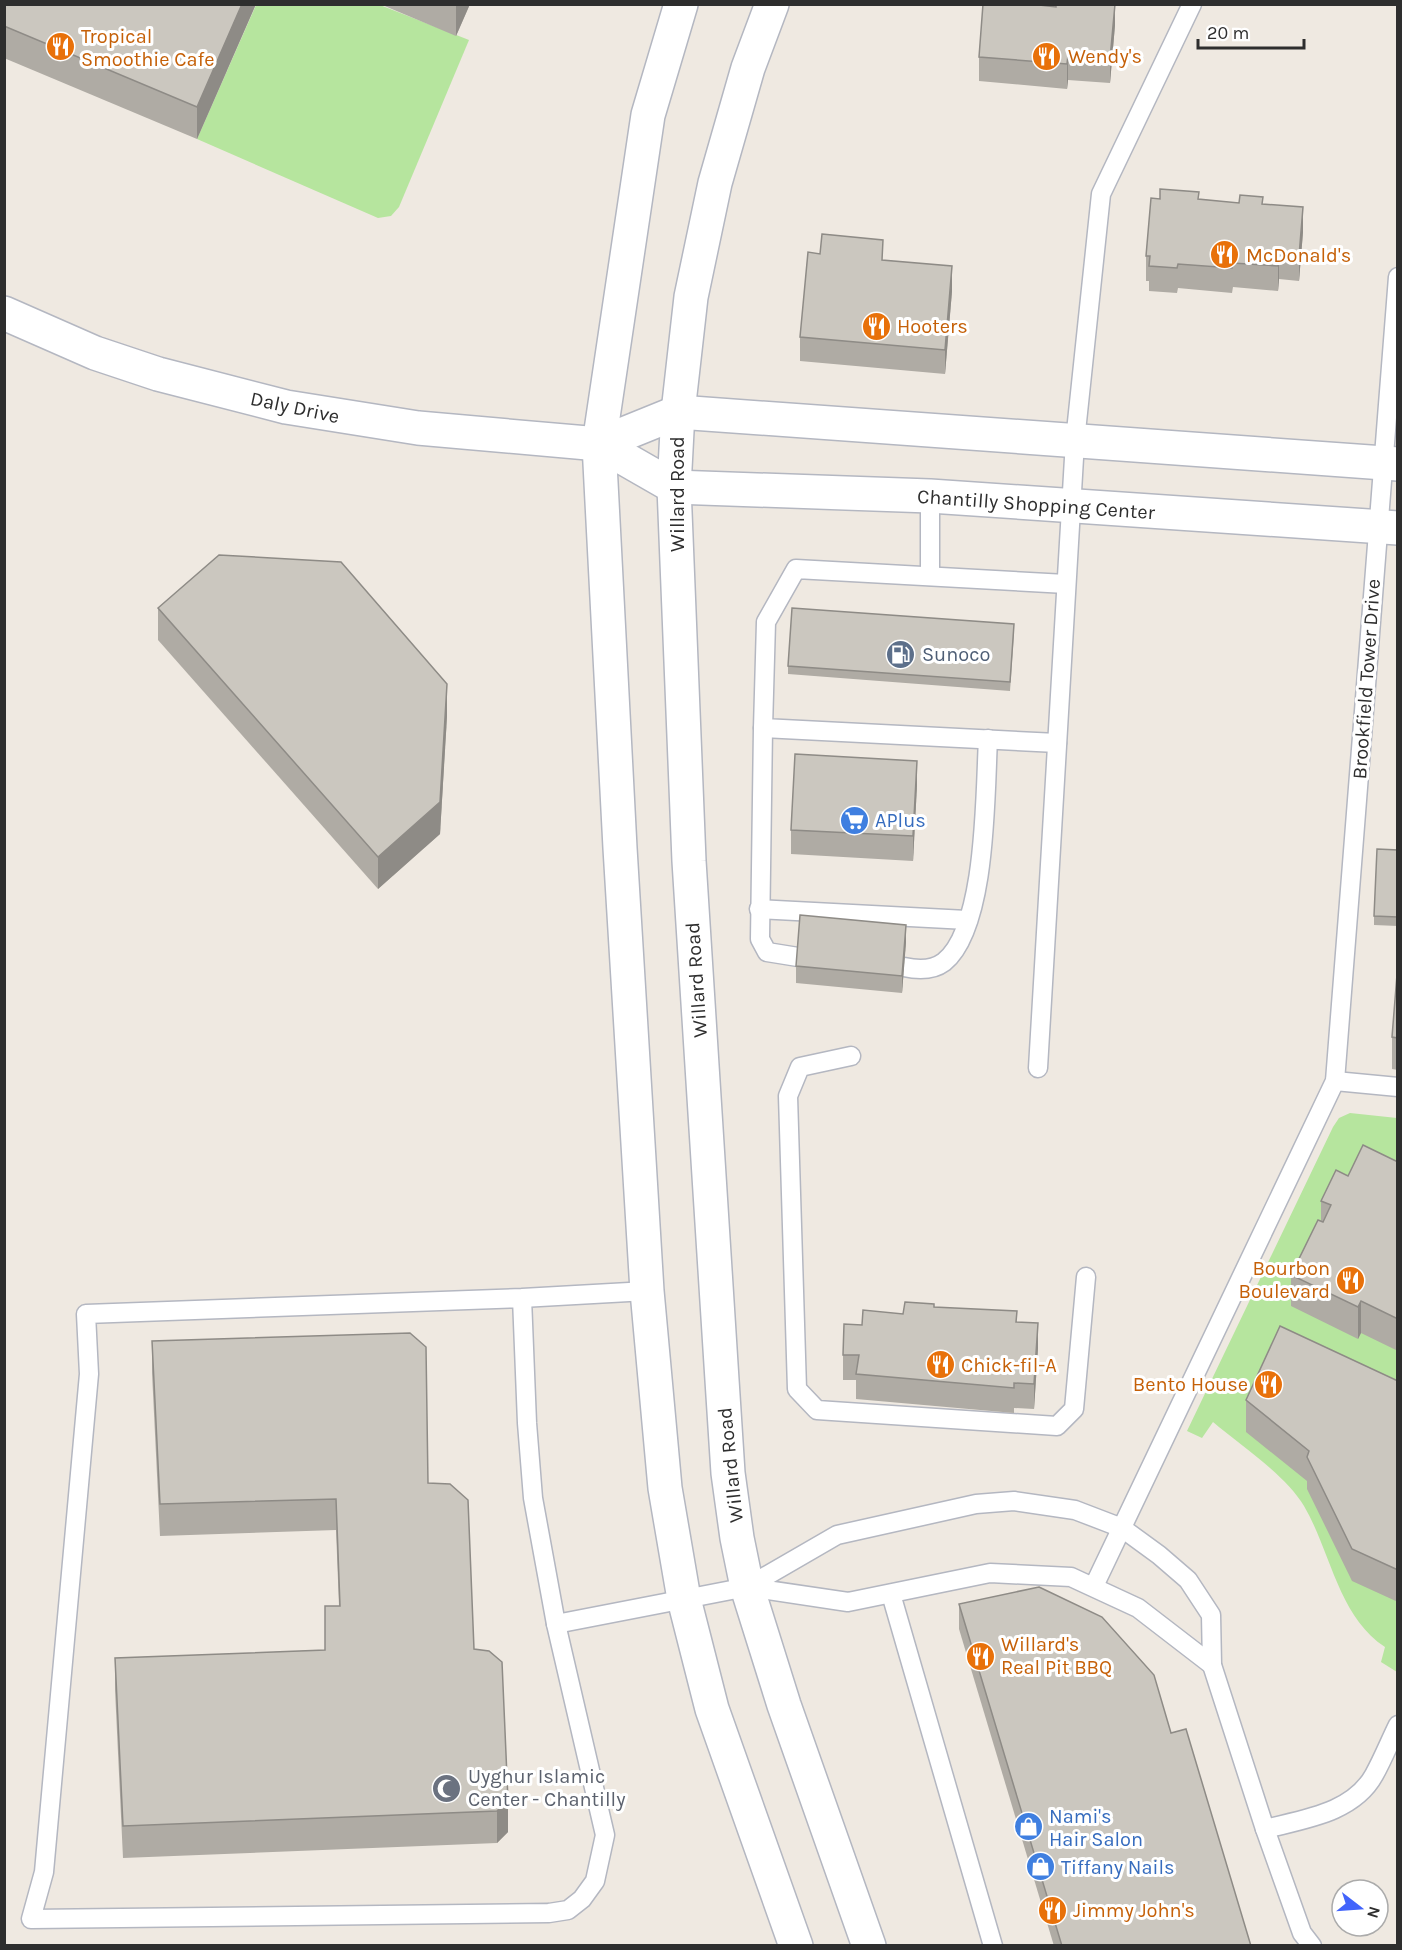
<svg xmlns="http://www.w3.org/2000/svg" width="1402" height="1950" viewBox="0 0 1402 1950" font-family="Karla,sans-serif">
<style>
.green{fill:#b6e59e}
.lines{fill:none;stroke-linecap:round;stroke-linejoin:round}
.lane-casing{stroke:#b4b7c1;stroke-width:21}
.street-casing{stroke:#b4b7c1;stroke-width:36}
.secondary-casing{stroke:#b4b7c1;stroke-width:36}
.lane{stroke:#fff;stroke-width:18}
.street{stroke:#fff;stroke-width:33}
.secondary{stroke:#fff;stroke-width:33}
.wall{fill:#afaba4}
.shaded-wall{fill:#8e8b86}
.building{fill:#cbc7bf;stroke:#8e8b86;stroke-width:1.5}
.labels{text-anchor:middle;stroke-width:6;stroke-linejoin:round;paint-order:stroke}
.food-label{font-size:20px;fill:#c56008;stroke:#fff;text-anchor:start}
.street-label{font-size:20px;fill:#2e2e2e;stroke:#fff}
.service-label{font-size:20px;fill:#4e5e75;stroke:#fff;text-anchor:start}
.shop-label{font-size:20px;fill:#366cbe;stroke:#fff;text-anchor:start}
.worship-label{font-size:20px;fill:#5b616d;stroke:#fff;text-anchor:start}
</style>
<rect width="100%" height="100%" fill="#efe9e1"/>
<!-- green -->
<g class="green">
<polygon points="256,5 380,5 469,40 399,207 391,216 378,218 197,139"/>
<path d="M1350,1113L1397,1118V1672L1381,1662L1385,1647C1338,1616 1331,1552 1304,1506C1285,1474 1241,1446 1213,1422L1202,1438L1187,1431L1333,1127L1339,1118Z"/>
</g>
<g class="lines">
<defs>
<g id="lane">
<polyline points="930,576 930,496"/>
<polyline points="763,728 760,939 767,952 798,957"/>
<polyline points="1057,743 763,728 766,622 796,569 1066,584"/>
<polyline points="759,909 967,920"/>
<path d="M904,967C917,970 932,971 944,962C987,927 985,793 988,739"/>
<polyline points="851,1056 800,1067 788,1096 797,1389 817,1410 1057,1426 1074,1409 1086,1277"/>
<polyline points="1038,1068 1075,441 1101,194 1192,4"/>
<polyline points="1335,1081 1398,1087"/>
<polyline points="522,1298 527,1423 533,1498 556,1624 605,1835 595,1881 582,1899 568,1910 549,1913 31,1919 44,1872 89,1374 86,1314 522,1298 647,1291"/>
<polyline points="1094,1586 1335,1081 1398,277"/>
<polyline points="747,1587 848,1602 990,1573 1071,1577 1138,1608 1212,1665"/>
<polyline points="891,1594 993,1946"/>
<path d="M556,1624L747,1587L837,1535L976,1504L1014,1501L1075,1510L1122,1528L1159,1555L1188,1580L1211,1615L1212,1665L1265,1829C1304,1819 1353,1813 1374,1775C1383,1759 1390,1741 1398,1725"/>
<polyline points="1265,1829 1302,1933 1312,1946"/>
</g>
<g id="street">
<polyline points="4,313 95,353 158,374 286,407 418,428 599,444 674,487 930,496 1398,528"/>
<polyline points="599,444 678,412 1398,464"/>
</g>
<g id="secondary">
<polyline points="681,4 648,115 599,444 620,848 647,1291 665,1488 684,1599 712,1709 796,1946"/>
<polyline points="772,4 748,68 715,183 691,297 678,412 674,487 689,861 722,1380 728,1473 737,1538 747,1587 784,1705 869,1946"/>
</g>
</defs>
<!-- lane casing -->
<use href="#lane" class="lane-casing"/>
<!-- street casing -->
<use href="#street" class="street-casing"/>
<!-- secondary casing -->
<use href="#secondary" class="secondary-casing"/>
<!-- lane -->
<use href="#lane" class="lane"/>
<!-- street -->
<use href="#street" class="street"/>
<!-- secondary -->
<use href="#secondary" class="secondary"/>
</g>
<!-- wall -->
<g class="wall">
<polygon points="4,4 256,4 197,139 4,58"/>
<polygon points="380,4 470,4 456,36"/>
<polygon points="1056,7 1115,25 1110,83 1068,80 1067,89 979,81 979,57"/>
<polygon points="1160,199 1199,199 1239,203 1263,204 1303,232 1299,281 1279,279 1278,291 1233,287 1232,293 1178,288 1177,293 1149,291 1149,281 1146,281 1146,256"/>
<polygon points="883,261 952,291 945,374 800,361 800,337"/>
<polygon points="158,608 447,716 440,834 378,889 158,640"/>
<polygon points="1014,633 1010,691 788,674 788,666"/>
<polygon points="917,785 913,861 791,854 791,830"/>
<polygon points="1398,850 1398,926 1374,925 1374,916"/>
<polygon points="906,942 902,993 796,983 796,966"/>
<polygon points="1398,962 1398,1070 1392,1069 1392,1037"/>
<polygon points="1398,1162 1398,1351 1361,1333 1358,1339 1291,1306 1291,1275 1321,1222 1321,1201 1348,1176"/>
<polygon points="934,1307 1017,1322 1038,1348 1034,1409 1014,1408 1014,1413 856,1399 856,1380 843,1380 843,1355 903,1314"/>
<polygon points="152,1341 428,1483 474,1649 508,1832 497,1843 123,1858 115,1690 115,1658 325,1650 339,1606 336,1530 160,1536 152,1373"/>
<polygon points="1398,1381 1398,1602 1352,1581 1307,1489 1307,1481 1246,1432 1246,1400"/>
<polygon points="959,1604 1171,1733 1251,1946 1054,1946 959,1629"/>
</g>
<!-- shaded-wall -->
<g class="shaded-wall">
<polygon points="242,4 256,4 197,139 197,107"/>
<polygon points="456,4 470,4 456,36"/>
<polygon points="1115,4 1115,25 1110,83 1110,59"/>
<polygon points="1068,55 1068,80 1067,89 1067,64"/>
<polygon points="1303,207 1303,232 1299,281 1299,256"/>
<polygon points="1279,255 1279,279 1278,291 1278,266"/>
<polygon points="952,266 952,291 945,374 945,350"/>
<polygon points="447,684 447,716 440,834 378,889 378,857"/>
<polygon points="917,761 917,785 913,861 913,836"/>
<polygon points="906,925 906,942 902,993 902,976"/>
<polygon points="1361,1301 1361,1333 1358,1339 1358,1307"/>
<polygon points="1038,1323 1038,1348 1034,1409 1034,1384"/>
<polygon points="508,1800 508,1832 497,1843 497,1811"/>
</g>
<!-- building -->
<g class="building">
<polygon points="4,4 242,4 197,107 4,26"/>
<polygon points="983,4 1030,4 1056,7 1056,4 1115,4 1110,59 1068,55 1067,64 979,57"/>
<polygon points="1160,189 1199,192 1198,199 1239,203 1240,195 1263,197 1262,204 1303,207 1299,256 1279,255 1278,266 1233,263 1232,268 1178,264 1177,268 1149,266 1150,256 1146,256 1151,198 1160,199"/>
<polygon points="822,234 883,240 882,260 952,266 945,350 800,337 808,252 820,254"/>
<polygon points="219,555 341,562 447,684 440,802 378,857 158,608"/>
<polygon points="792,608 1014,624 1010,682 788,666"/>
<polygon points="795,754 917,761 913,836 791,830"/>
<polygon points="1377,849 1398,850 1398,917 1374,916"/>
<polygon points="800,915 906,925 902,976 796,966"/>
<polygon points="1398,962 1398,1038 1392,1037"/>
<polygon points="1363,1145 1398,1162 1398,1319 1361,1301 1358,1307 1291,1275 1318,1220 1323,1222 1331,1205 1321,1201 1336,1170 1348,1176"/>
<polygon points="905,1302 934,1304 934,1307 1017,1311 1016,1322 1038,1323 1034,1384 1014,1383 1014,1388 856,1374 859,1355 843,1355 844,1324 862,1325 863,1310 903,1314"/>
<polygon points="1280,1326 1398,1381 1398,1570 1352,1549 1307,1457 1309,1451 1246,1400"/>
<polygon points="410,1333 426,1347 428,1483 450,1484 468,1500 474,1649 489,1651 502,1662 508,1800 497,1811 123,1826 115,1658 325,1650 325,1606 340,1606 336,1499 160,1504 152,1341"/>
<polygon points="1039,1587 1102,1617 1154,1675 1171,1733 1186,1729 1251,1946 1062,1946 959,1604"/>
</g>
<!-- icons -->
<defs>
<symbol id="restaurant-disc" viewBox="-11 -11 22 22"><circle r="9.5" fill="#e8710a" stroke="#fff"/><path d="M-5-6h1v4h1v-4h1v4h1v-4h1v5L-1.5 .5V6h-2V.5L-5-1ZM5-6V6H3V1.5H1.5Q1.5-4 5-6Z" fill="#fff"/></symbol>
<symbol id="fuel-disc" viewBox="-11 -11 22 22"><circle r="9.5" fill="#5c6f8a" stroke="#fff"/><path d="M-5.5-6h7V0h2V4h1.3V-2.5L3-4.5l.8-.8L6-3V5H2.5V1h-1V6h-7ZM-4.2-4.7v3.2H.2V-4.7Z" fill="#fff"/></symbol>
<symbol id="supermarket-disc" viewBox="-11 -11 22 22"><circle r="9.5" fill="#3f7fe0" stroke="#fff"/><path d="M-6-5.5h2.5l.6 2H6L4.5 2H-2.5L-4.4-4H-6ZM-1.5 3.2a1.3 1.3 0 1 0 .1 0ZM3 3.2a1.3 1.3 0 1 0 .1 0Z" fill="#fff"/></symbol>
<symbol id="mosque-disc" viewBox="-11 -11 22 22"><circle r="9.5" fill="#6b7280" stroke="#fff"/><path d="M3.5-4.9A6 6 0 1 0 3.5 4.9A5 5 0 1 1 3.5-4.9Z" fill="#fff"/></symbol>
<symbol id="shop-disc" viewBox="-11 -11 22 22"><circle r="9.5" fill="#3f7fe0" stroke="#fff"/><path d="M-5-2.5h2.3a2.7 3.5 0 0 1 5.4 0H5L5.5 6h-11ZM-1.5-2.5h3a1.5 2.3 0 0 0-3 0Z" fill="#fff"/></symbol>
</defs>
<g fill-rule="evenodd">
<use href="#restaurant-disc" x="44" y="30" width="33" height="33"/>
<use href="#restaurant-disc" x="1030" y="40" width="33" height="33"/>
<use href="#restaurant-disc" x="1208" y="238" width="33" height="33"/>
<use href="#restaurant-disc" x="860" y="310" width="33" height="33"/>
<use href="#fuel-disc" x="884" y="638" width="33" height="33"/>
<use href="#supermarket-disc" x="838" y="804" width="33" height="33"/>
<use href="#restaurant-disc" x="1334" y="1264" width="33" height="33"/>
<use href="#restaurant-disc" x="924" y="1348" width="33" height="33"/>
<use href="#restaurant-disc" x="1252" y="1368" width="33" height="33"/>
<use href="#restaurant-disc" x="964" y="1640" width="33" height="33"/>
<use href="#mosque-disc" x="430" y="1772" width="33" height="33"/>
<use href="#shop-disc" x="1012" y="1810" width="33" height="33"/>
<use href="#shop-disc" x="1024" y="1850" width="33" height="33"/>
<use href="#restaurant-disc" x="1036" y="1894" width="33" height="33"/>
</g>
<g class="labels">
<!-- food labels -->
<g class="food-label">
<text x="81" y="43">Tropical<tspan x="81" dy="23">Smoothie Cafe</tspan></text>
<text x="1068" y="63">Wendy's</text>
<text x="1246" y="262">McDonald's</text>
<text x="897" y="333">Hooters</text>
<text x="1330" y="1275" text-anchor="end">Bourbon<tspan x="1330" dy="23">Boulevard</tspan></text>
<text x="961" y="1372">Chick-fil-A</text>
<text x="1248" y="1391" text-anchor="end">Bento House</text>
<text x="1001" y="1651">Willard's<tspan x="1001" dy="23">Real Pit BBQ</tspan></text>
<text x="1073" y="1917">Jimmy John's</text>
</g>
<!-- street labels -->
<g class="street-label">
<text transform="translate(295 407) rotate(12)" y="7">Daly Drive</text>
<text transform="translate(677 494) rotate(-90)" y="7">Willard Road</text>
<text transform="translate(1036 504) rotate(4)" y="7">Chantilly Shopping Center</text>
<text transform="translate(1366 679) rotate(-86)" y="7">Brookfield Tower Drive</text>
<text transform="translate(696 980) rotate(-94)" y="7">Willard Road</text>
<text transform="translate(730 1465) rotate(-96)" y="7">Willard Road</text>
</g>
<!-- service labels -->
<g class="service-label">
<text x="922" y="661">Sunoco</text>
</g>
<!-- shop labels -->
<g class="shop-label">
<text x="875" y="827">APlus</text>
<text x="1049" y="1823">Nami's<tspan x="1049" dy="23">Hair Salon</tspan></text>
<text x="1061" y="1874">Tiffany Nails</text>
</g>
<!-- worship labels -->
<g class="worship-label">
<text x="468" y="1783">Uyghur Islamic<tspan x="468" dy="23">Center - Chantilly</tspan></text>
</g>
</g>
<!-- border -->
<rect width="1402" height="1950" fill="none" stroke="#2e2e2e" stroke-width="12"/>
<!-- north arrow -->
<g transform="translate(1360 1908) rotate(107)"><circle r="28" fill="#ffffff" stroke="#ababab" stroke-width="1.5"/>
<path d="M0-4.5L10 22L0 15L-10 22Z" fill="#4264fb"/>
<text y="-9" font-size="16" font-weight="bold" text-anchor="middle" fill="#2e2e2e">N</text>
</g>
<!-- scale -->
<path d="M1198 39v9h106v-9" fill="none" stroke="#2e2e2e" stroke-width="3"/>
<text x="1207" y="39" font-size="18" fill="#2e2e2e" stroke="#ffffff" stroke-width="4.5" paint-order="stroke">20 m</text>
</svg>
